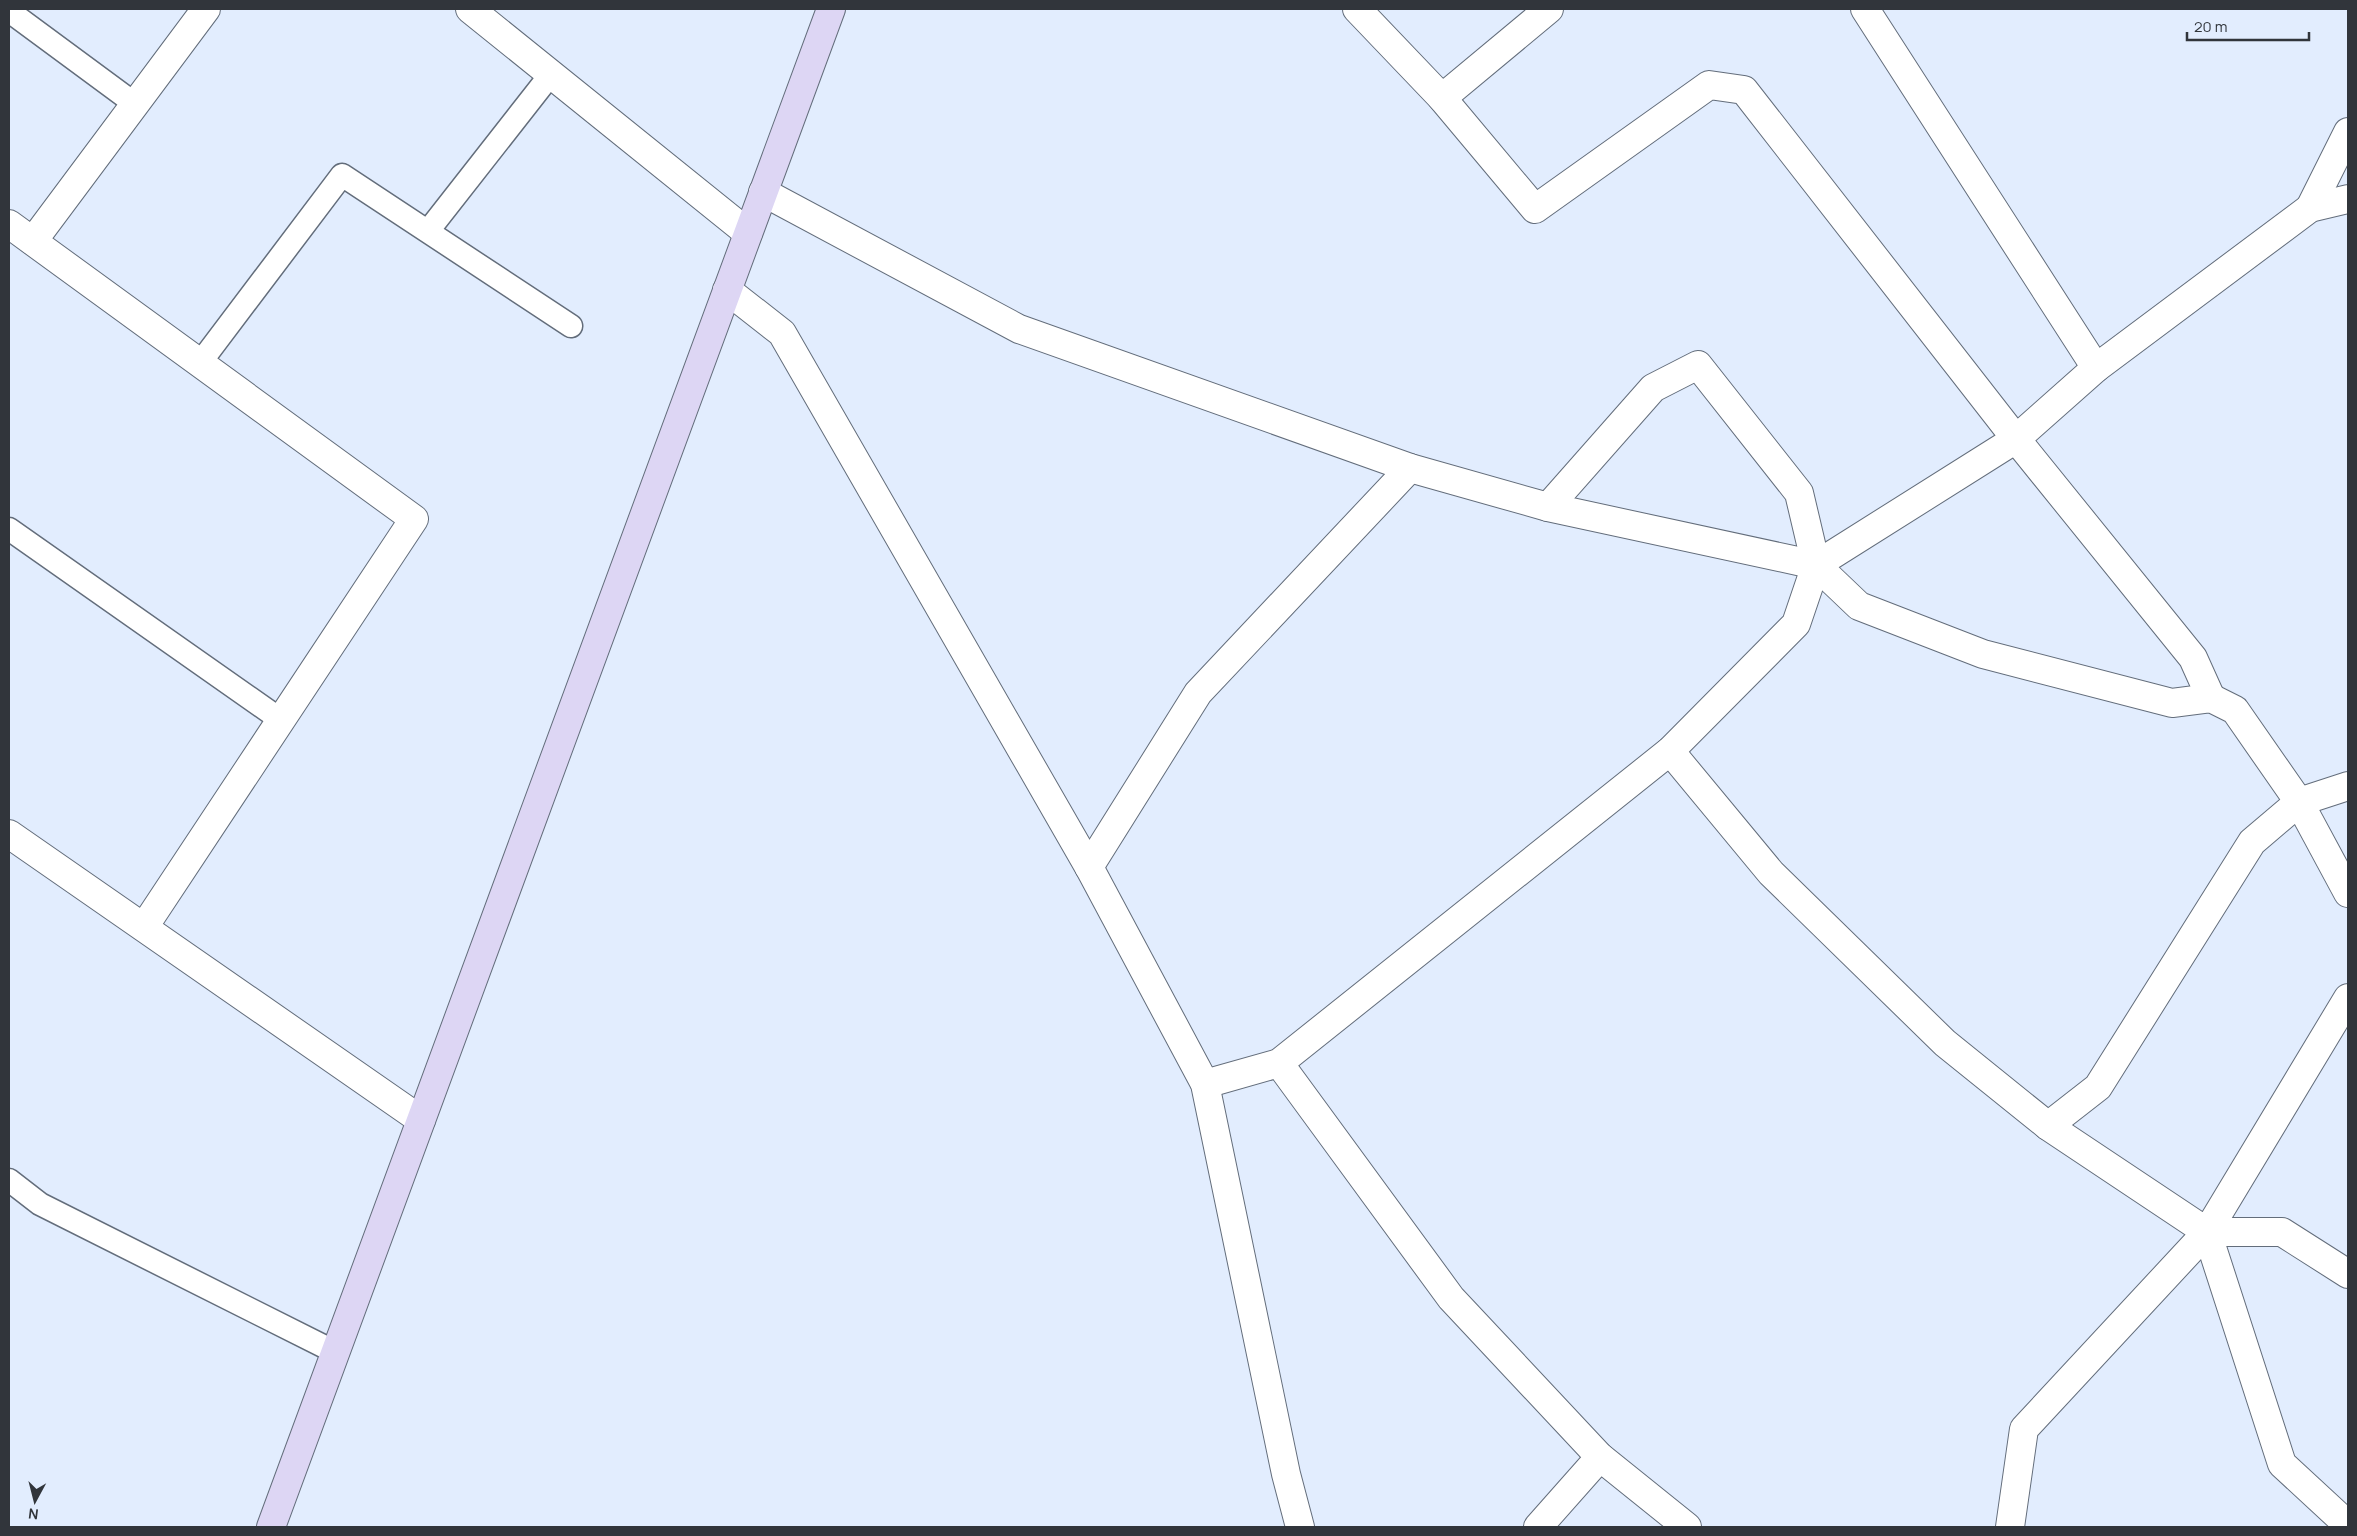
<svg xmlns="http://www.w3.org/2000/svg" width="2357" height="1536" viewBox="0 0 2357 1536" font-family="Manrope,sans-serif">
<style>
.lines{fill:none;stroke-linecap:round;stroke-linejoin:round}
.lane-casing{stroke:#636d7b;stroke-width:25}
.street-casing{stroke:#636d7b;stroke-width:30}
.secondary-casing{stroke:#636d7b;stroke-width:30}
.lane{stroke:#fff;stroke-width:22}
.street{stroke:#fff;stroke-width:28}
.secondary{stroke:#ddd6f4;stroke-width:28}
</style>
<rect width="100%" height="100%" fill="#e2edfe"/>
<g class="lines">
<defs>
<g id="lane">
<polyline points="9,11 135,104"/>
<polyline points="428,231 551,74"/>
<polyline points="200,363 342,175 571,326"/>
<polyline points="9,529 281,720"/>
<polyline points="9,1180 40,1204 335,1352"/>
</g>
<g id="street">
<polyline points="470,9 748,233"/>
<polyline points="1357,9 1442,98 1535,209 1709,85 1744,90 2016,439 2193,658 2211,698"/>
<polyline points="1865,9 2096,368"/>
<polyline points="1442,98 1549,9"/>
<polyline points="763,192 1019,329 1410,468 1548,507 1816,565 1859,606 1983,654 2172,703 2211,698 2235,710 2299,802 2348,893"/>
<polyline points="2310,208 2348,132"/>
<polyline points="9,224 414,519 144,927"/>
<polyline points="33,241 206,9"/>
<polyline points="727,290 782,333 1089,867 1205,1084 1286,1474 1300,1527"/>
<polyline points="1816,565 2016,439 2096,368 2310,208 2348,199"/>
<polyline points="1670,751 1771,873 1945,1043 2048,1126 2207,1232 2348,998"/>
<polyline points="9,834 421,1120"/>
<polyline points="1089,867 1198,693 1410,468"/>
<polyline points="1279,1063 1451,1298 1600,1457 1687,1527"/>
<polyline points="1205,1084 1279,1063 1670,751 1796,624 1816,565 1799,493 1698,365 1653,388 1548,507"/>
<polyline points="2048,1126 2098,1087 2252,842 2299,802 2348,786"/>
<polyline points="2207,1232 2282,1464 2348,1525"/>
<polyline points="1538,1527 1600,1457"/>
<polyline points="2010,1527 2024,1429 2207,1232 2282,1232 2348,1274"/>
</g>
<polyline id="secondary" points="271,1527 831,9"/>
</defs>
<!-- lane casing -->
<use href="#lane" class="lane-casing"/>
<!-- street casing -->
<use href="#street" class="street-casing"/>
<!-- secondary casing -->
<use href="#secondary" class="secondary-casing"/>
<!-- lane -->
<use href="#lane" class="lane"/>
<!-- street -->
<use href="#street" class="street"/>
<!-- secondary -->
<use href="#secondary" class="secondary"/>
</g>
<!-- border -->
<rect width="2357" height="1536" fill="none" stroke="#31353b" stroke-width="20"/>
<!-- north arrow -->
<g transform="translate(35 1501) rotate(187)" stroke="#e2edfe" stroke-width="4" paint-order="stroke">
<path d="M0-4L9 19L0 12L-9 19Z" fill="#31353b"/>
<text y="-8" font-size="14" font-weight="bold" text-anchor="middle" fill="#31353b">N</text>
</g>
<!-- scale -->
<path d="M2187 32v8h122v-8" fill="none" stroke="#31353b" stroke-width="2.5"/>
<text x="2194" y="32" font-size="15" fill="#31353b" stroke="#e2edfe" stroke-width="4" paint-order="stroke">20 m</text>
</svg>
